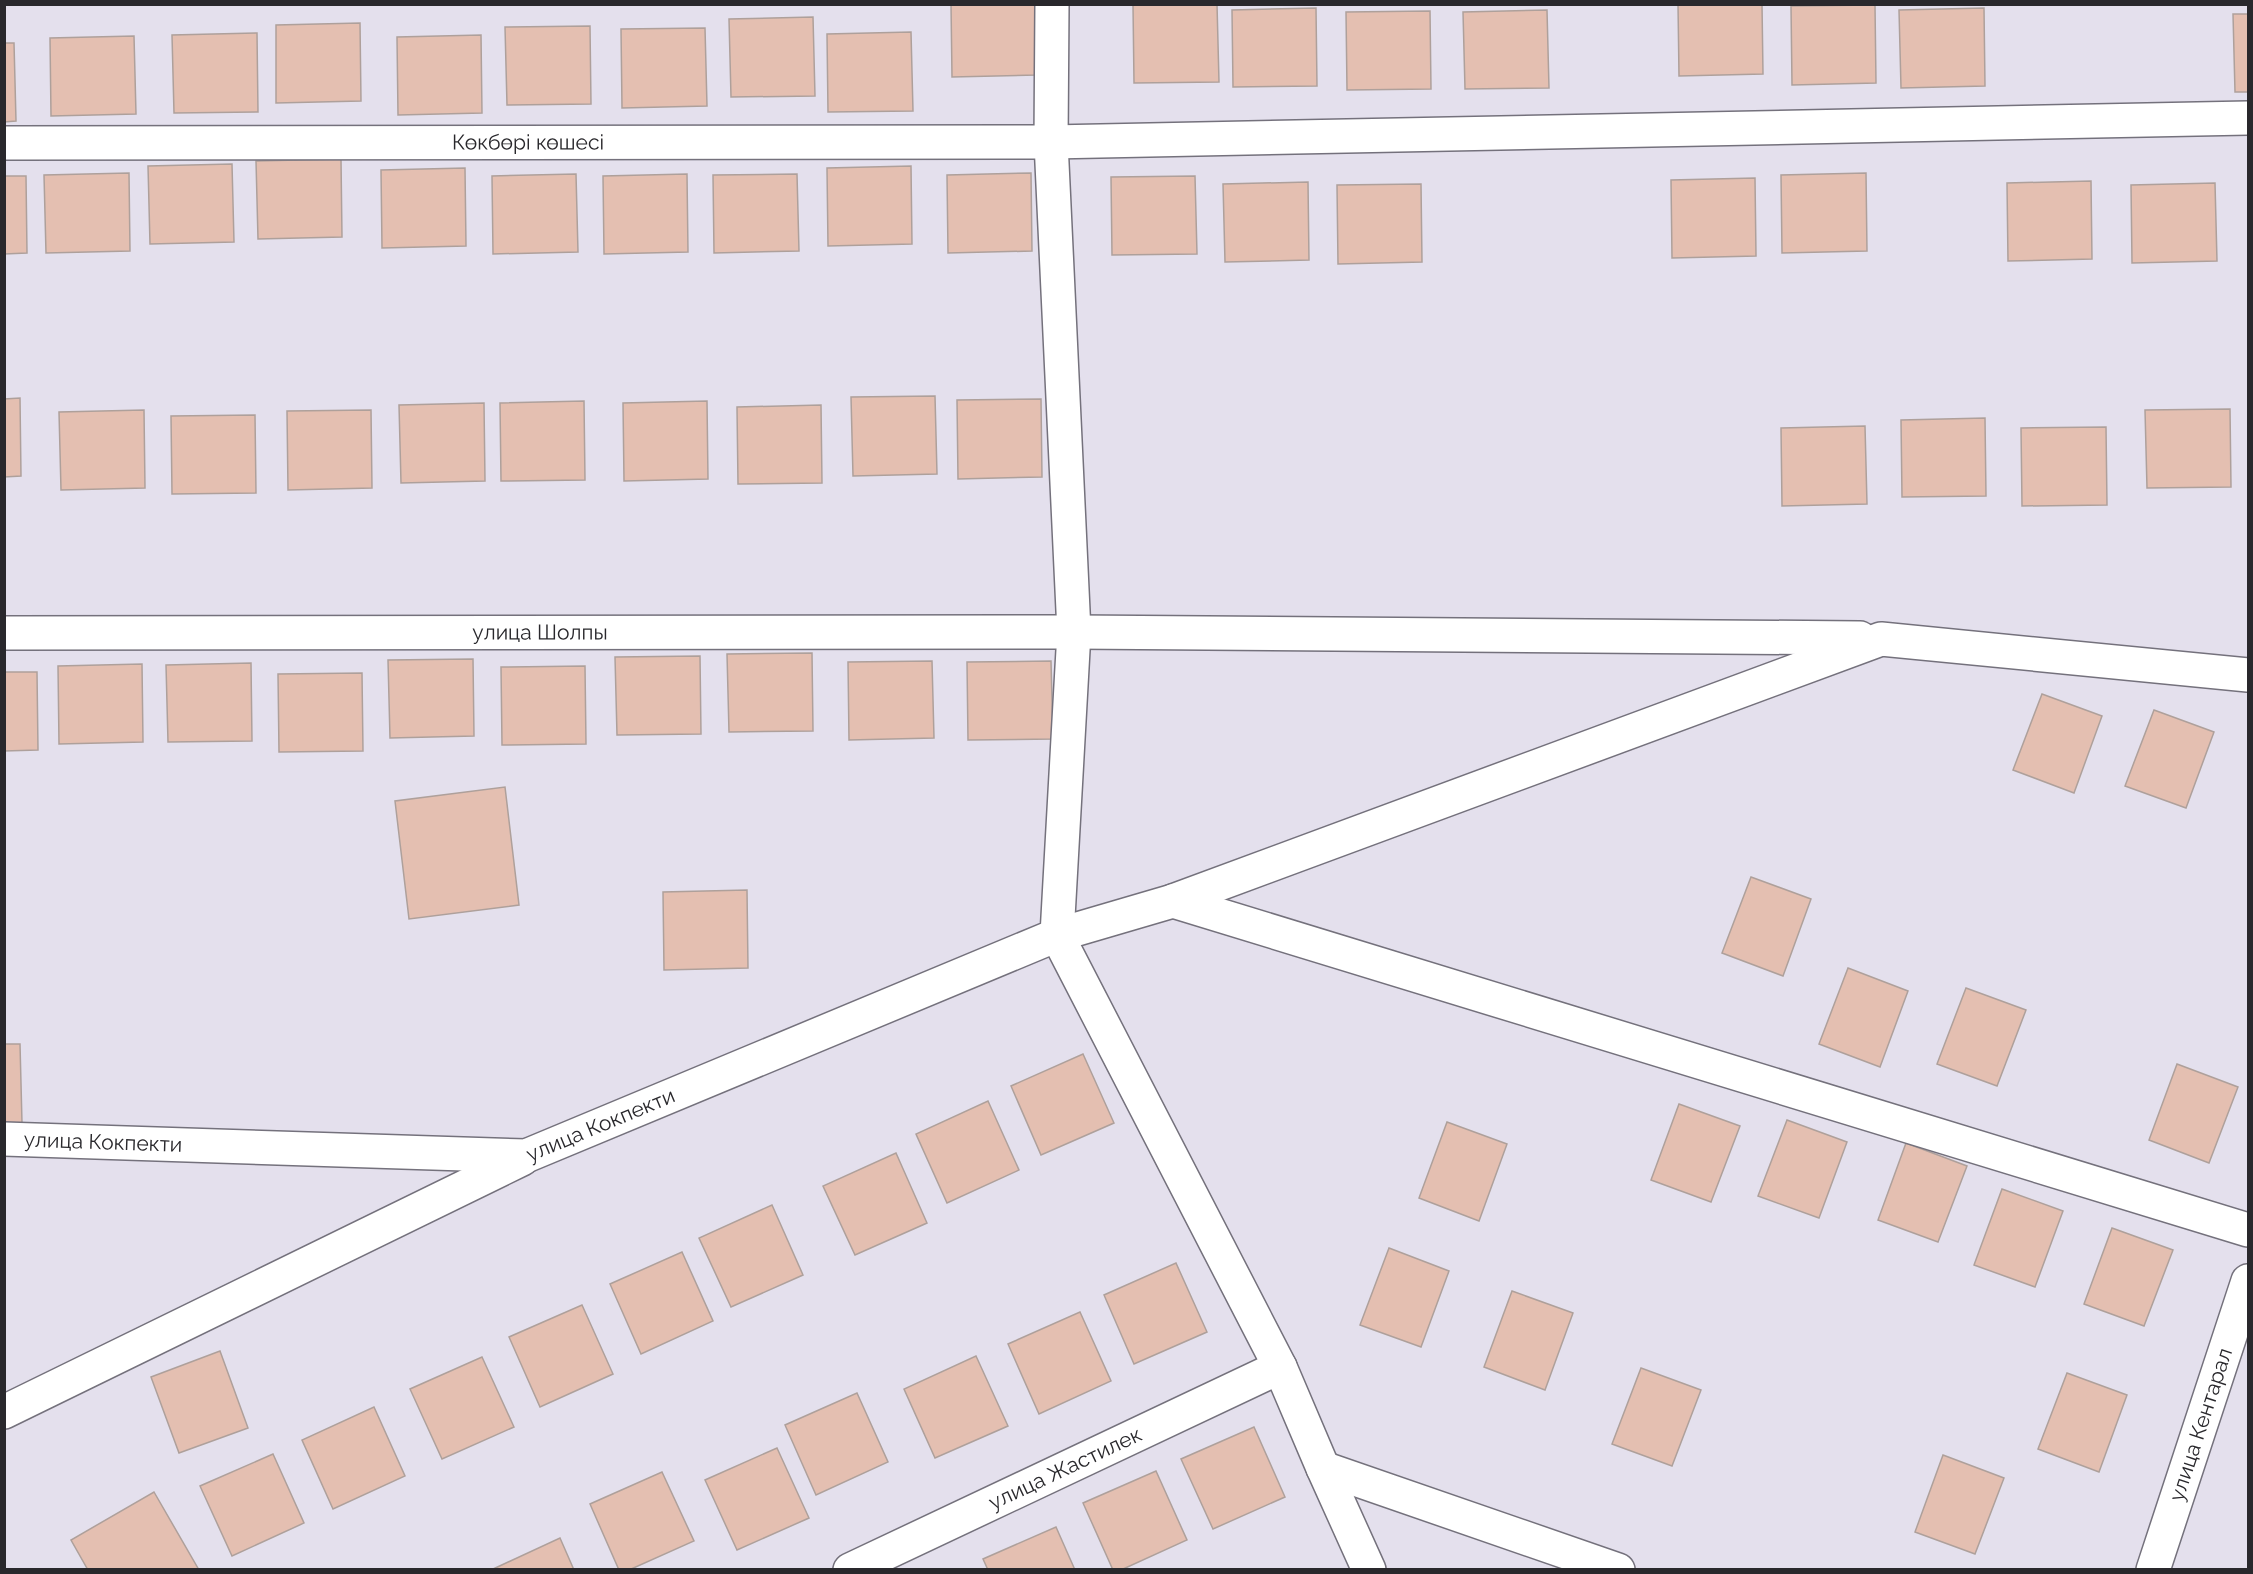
<svg xmlns="http://www.w3.org/2000/svg" width="2253" height="1574" viewBox="0 0 2253 1574" font-family="Raleway,sans-serif">
<style>
.building{fill:#e4bfb1;stroke:#aea09b;stroke-width:1.5}
.lines{fill:none;stroke-linecap:round;stroke-linejoin:round}
.street-casing{stroke:#74717c;stroke-width:36}
.street{stroke:#fff;stroke-width:33}
.labels{text-anchor:middle;stroke-width:4.5;stroke-linejoin:round;paint-order:stroke}
.street-label{font-size:21px;fill:#29282c;stroke:#fff}
</style>
<rect width="100%" height="100%" fill="#e4e0ed"/>
<!-- building -->
<g class="building">
<polygon points="951,4 1035,4 1036,75 952,77"/>
<polygon points="1217,4 1219,82 1134,83 1133,5"/>
<polygon points="1678,4 1762,4 1763,74 1679,76"/>
<polygon points="1875,5 1876,83 1792,85 1791,6"/>
<polygon points="1316,8 1317,86 1233,87 1232,10"/>
<polygon points="1984,8 1985,86 1901,88 1899,10"/>
<polygon points="1547,10 1549,88 1465,89 1463,12"/>
<polygon points="1430,11 1431,89 1347,90 1346,12"/>
<polygon points="2233,14 2248,14 2248,92 2235,92"/>
<polygon points="813,17 815,96 731,97 729,19"/>
<polygon points="360,23 361,101 276,103 276,25"/>
<polygon points="590,26 591,104 507,105 505,27"/>
<polygon points="705,28 707,106 622,108 621,29"/>
<polygon points="911,32 913,111 828,112 827,34"/>
<polygon points="257,33 258,112 174,113 172,35"/>
<polygon points="481,35 482,113 398,115 397,37"/>
<polygon points="134,36 136,114 51,116 50,38"/>
<polygon points="4,43 14,43 16,121 4,122"/>
<polygon points="341,159 342,237 258,239 256,161"/>
<polygon points="232,164 234,242 150,244 148,166"/>
<polygon points="911,166 912,244 828,246 827,168"/>
<polygon points="465,168 466,246 382,248 381,170"/>
<polygon points="129,173 130,251 46,253 44,175"/>
<polygon points="1031,173 1032,251 948,253 947,175"/>
<polygon points="1866,173 1867,251 1782,253 1781,175"/>
<polygon points="576,174 578,252 493,254 492,176"/>
<polygon points="687,174 688,252 604,254 603,176"/>
<polygon points="797,174 799,251 714,253 713,175"/>
<polygon points="4,176 26,176 27,253 4,254"/>
<polygon points="1195,176 1197,254 1112,255 1111,177"/>
<polygon points="1755,178 1756,256 1672,258 1671,180"/>
<polygon points="2091,181 2092,259 2008,261 2007,183"/>
<polygon points="1308,182 1309,260 1225,262 1223,184"/>
<polygon points="2215,183 2217,261 2132,263 2131,185"/>
<polygon points="1421,184 1422,262 1338,264 1337,185"/>
<polygon points="935,396 937,474 853,476 851,397"/>
<polygon points="20,398 21,476 4,477 4,399"/>
<polygon points="1041,399 1042,477 958,479 957,400"/>
<polygon points="584,401 585,480 501,481 500,403"/>
<polygon points="707,401 708,479 624,481 623,403"/>
<polygon points="484,403 485,481 401,483 399,405"/>
<polygon points="821,405 822,483 738,484 737,407"/>
<polygon points="2230,409 2231,487 2147,488 2145,410"/>
<polygon points="144,410 145,488 61,490 59,412"/>
<polygon points="371,410 372,488 288,490 287,411"/>
<polygon points="255,415 256,493 172,494 171,416"/>
<polygon points="1985,418 1986,496 1902,497 1901,420"/>
<polygon points="1865,426 1867,504 1782,506 1781,428"/>
<polygon points="2106,427 2107,505 2022,506 2021,428"/>
<polygon points="812,653 813,731 729,732 727,654"/>
<polygon points="700,656 701,734 617,735 615,657"/>
<polygon points="473,659 474,736 390,738 388,660"/>
<polygon points="932,661 934,738 849,740 848,662"/>
<polygon points="1051,661 1053,739 968,740 967,662"/>
<polygon points="251,663 252,741 168,742 166,665"/>
<polygon points="142,664 143,742 59,744 58,666"/>
<polygon points="585,666 586,744 502,745 501,667"/>
<polygon points="4,672 37,672 38,750 4,751"/>
<polygon points="362,673 363,751 279,752 278,674"/>
<polygon points="2042,694 2102,716 2074,793 2013,770"/>
<polygon points="2154,710 2214,732 2186,808 2125,786"/>
<polygon points="505,787 519,905 409,919 395,801"/>
<polygon points="1751,877 1811,899 1783,976 1722,953"/>
<polygon points="747,890 748,968 664,970 663,892"/>
<polygon points="1848,968 1908,991 1880,1067 1819,1044"/>
<polygon points="1966,988 2026,1010 1997,1086 1937,1064"/>
<polygon points="4,1044 20,1044 22,1123 4,1123"/>
<polygon points="1083,1054 1114,1123 1041,1155 1011,1086"/>
<polygon points="2177,1064 2238,1087 2209,1163 2149,1140"/>
<polygon points="988,1101 1019,1170 947,1203 916,1134"/>
<polygon points="1679,1104 1740,1126 1711,1202 1651,1180"/>
<polygon points="1787,1120 1847,1142 1819,1218 1758,1196"/>
<polygon points="1447,1122 1507,1144 1479,1221 1419,1198"/>
<polygon points="1906,1143 1967,1166 1938,1242 1878,1220"/>
<polygon points="896,1153 927,1223 855,1255 823,1186"/>
<polygon points="2002,1189 2063,1211 2035,1287 1974,1265"/>
<polygon points="772,1205 803,1275 731,1307 699,1238"/>
<polygon points="2112,1228 2173,1250 2144,1326 2084,1304"/>
<polygon points="1389,1248 1449,1271 1421,1347 1360,1325"/>
<polygon points="682,1252 713,1321 641,1354 610,1284"/>
<polygon points="1176,1263 1207,1332 1134,1364 1104,1295"/>
<polygon points="1512,1291 1573,1313 1545,1390 1484,1367"/>
<polygon points="582,1305 613,1374 540,1407 509,1337"/>
<polygon points="1080,1312 1111,1381 1039,1414 1008,1344"/>
<polygon points="220,1351 248,1428 179,1453 151,1377"/>
<polygon points="976,1356 1008,1426 935,1458 904,1389"/>
<polygon points="482,1357 514,1427 442,1459 410,1389"/>
<polygon points="1641,1368 1701,1390 1672,1466 1612,1444"/>
<polygon points="2067,1373 2127,1395 2099,1472 2038,1449"/>
<polygon points="857,1393 888,1462 816,1495 785,1425"/>
<polygon points="374,1407 405,1476 333,1509 302,1440"/>
<polygon points="1254,1427 1285,1497 1213,1529 1181,1459"/>
<polygon points="777,1448 809,1518 737,1550 705,1480"/>
<polygon points="273,1454 304,1523 232,1556 200,1486"/>
<polygon points="1943,1455 2004,1478 1975,1554 1915,1532"/>
<polygon points="1156,1471 1187,1540 1121,1570 1113,1570 1083,1503"/>
<polygon points="662,1472 694,1541 629,1570 619,1570 590,1504"/>
<polygon points="154,1492 199,1570 88,1570 71,1540"/>
<polygon points="1056,1527 1075,1570 988,1570 983,1559"/>
<polygon points="560,1538 574,1570 491,1570"/>
</g>
<g class="lines">
<defs>
<g id="street">
<path id="s1" d="M4,143L1051,142L2248,118"/>
<path id="s2" d="M4,633L1074,632L1860,638"/>
<polyline points="1173,901 2248,1230"/>
<path id="s3" d="M4,1139L526,1156L1057,935L1074,632L1051,142L1052,4"/>
<polyline points="4,1412 522,1159"/>
<polyline points="1323,1468 1618,1570"/>
<path id="s4" d="M850,1570L1280,1367"/>
<polyline points="1369,1570 1323,1468 1280,1367 1057,935 1173,901 1881,639 2248,675"/>
<path id="s5" d="M2153,1570L2248,1281"/>
</g>
</defs>
<!-- street casing -->
<use href="#street" class="street-casing"/>
<!-- street -->
<use href="#street" class="street"/>
</g>
<g class="labels">
<!-- street labels -->
<g class="street-label">
<text dy="7" stroke="none"><textPath href="#s1" startOffset="524">Көкбөрі көшесі</textPath></text>
<text dy="7" stroke="none"><textPath href="#s2" startOffset="536">улица Шолпы</textPath></text>
<text dy="7" stroke="none"><textPath href="#s3" startOffset="603">улица Кокпекти</textPath></text>
<text dy="7" stroke="none"><textPath href="#s3" startOffset="99">улица Кокпекти</textPath></text>
<text dy="7" stroke="none"><textPath href="#s5" startOffset="153">улица Кентарал</textPath></text>
<text dy="7" stroke="none"><textPath href="#s4" startOffset="238">улица Жастилек</textPath></text>
</g>
</g>
<!-- border -->
<rect width="2253" height="1574" fill="none" stroke="#29282c" stroke-width="12"/>
</svg>
